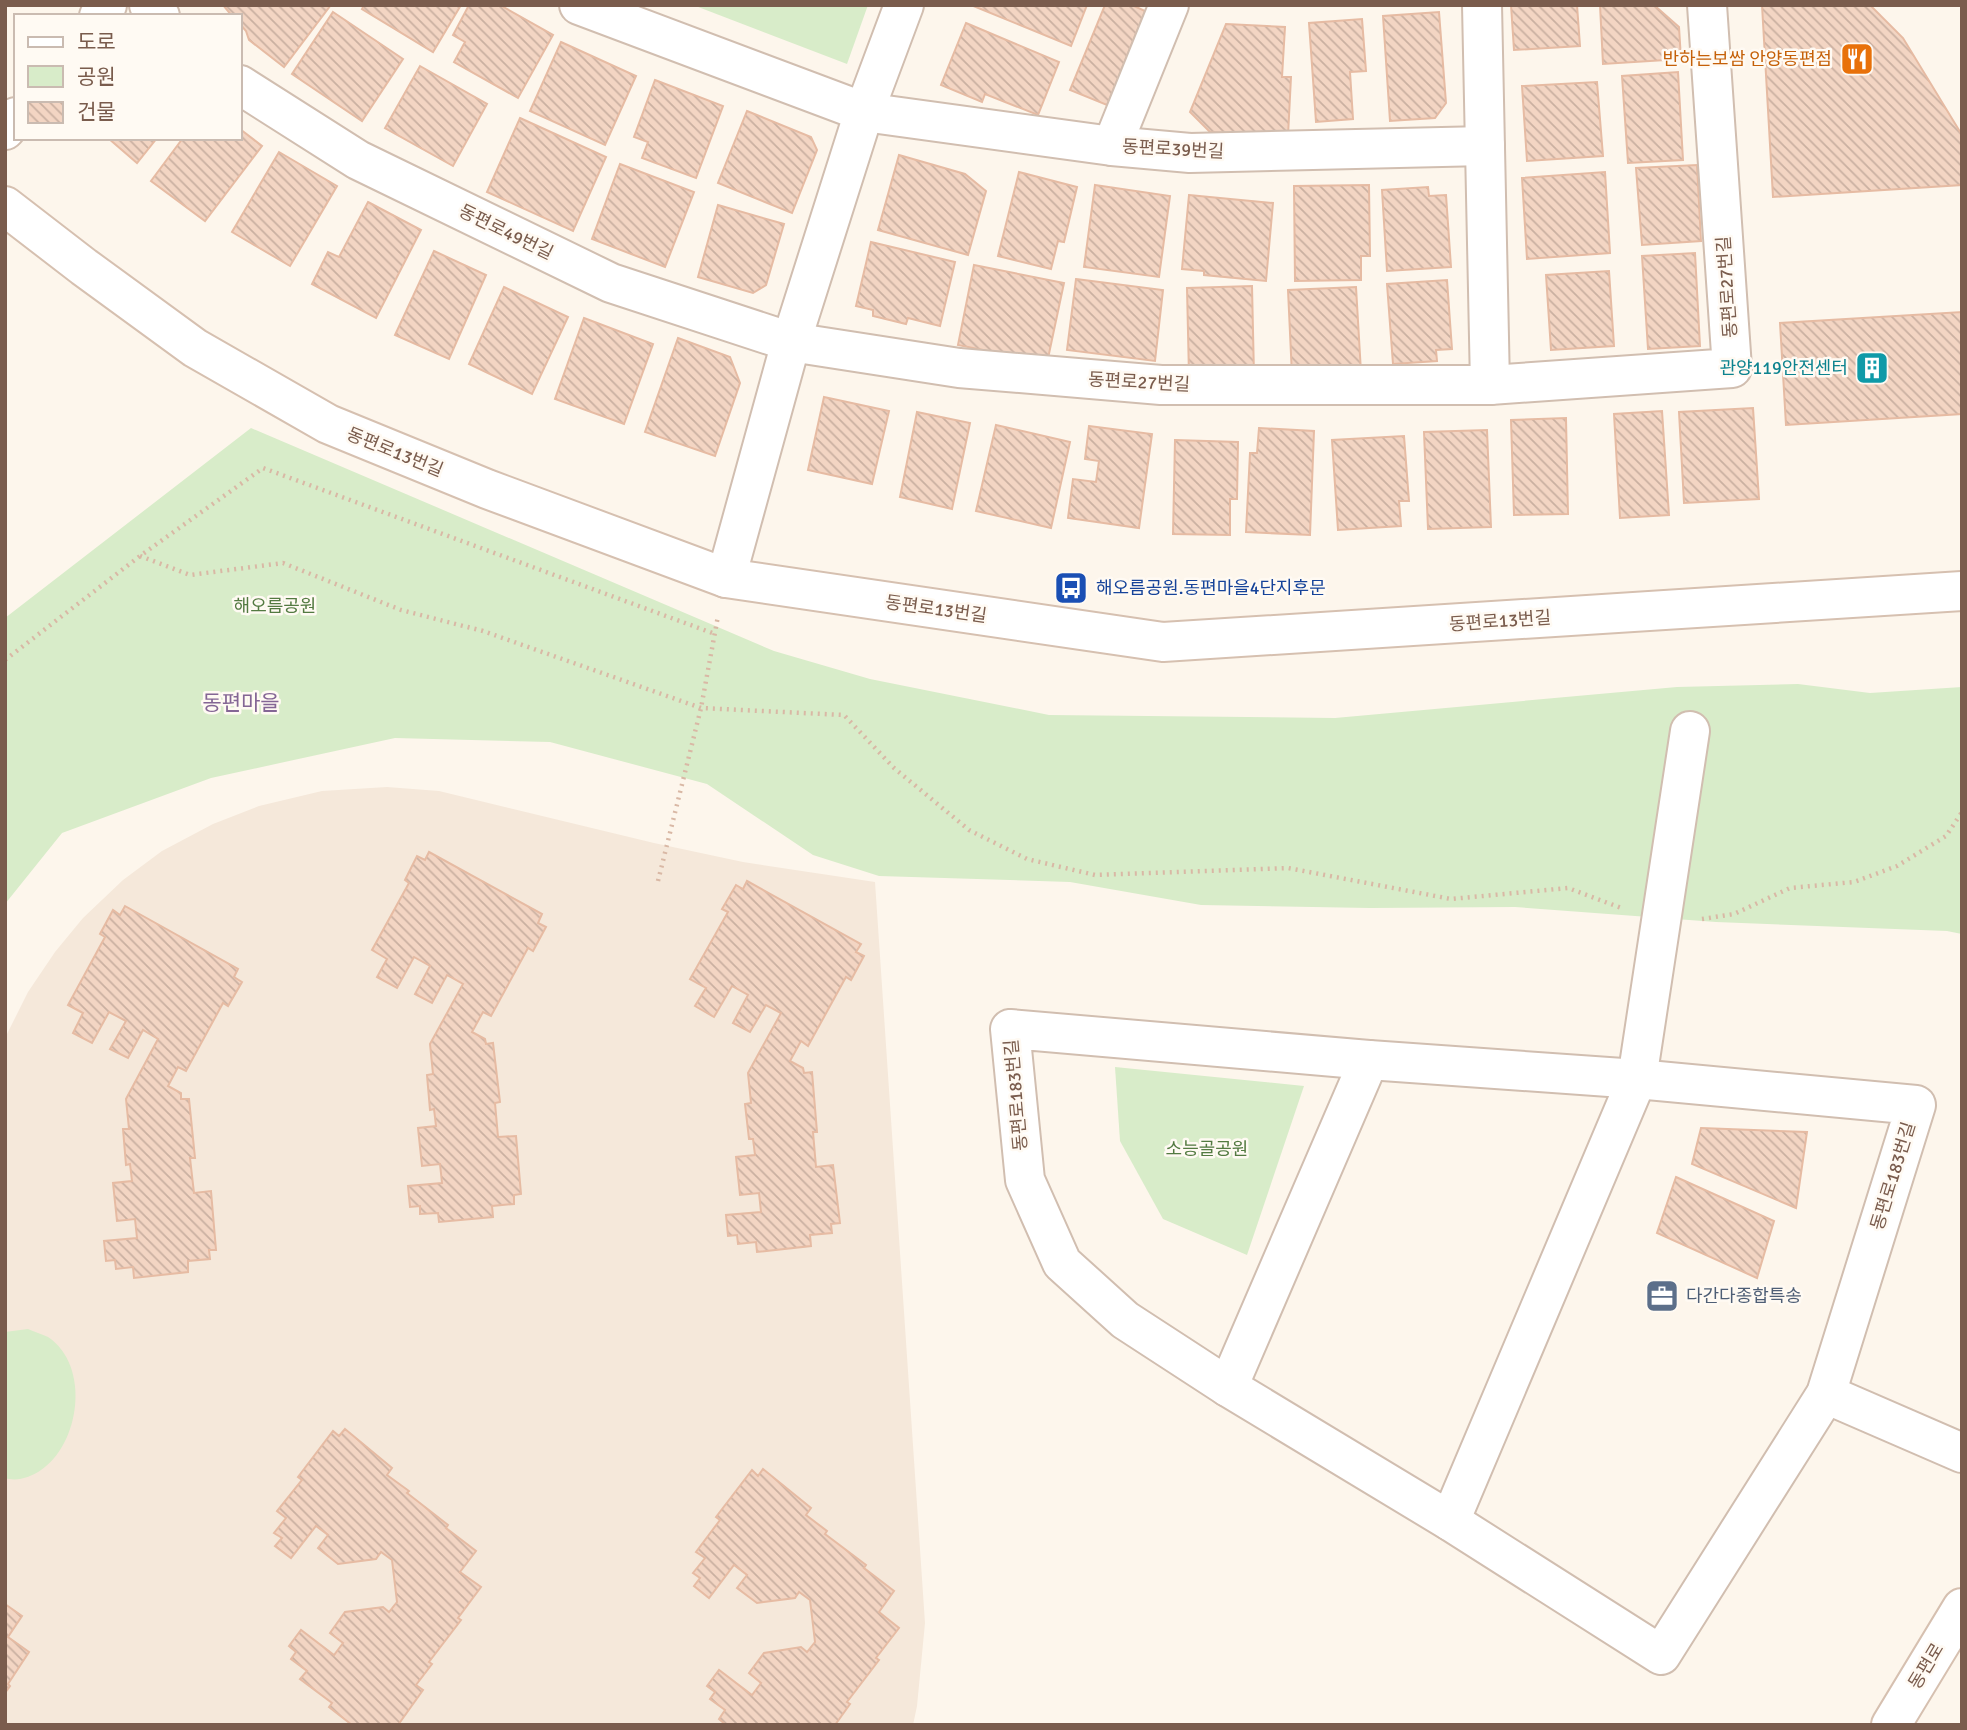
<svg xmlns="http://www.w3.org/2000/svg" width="1967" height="1730" viewBox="0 0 1967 1730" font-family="Signika,'Noto Sans KR',sans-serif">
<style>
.residential{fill:#f5e8da}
.park{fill:#d8ecc9}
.building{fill:url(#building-back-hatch);stroke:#e6bba3;stroke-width:2}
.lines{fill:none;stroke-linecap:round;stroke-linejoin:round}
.street-casing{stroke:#d1beb0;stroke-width:42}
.secondary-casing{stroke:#d6c0b0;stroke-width:42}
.path{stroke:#d9b8a5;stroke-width:4.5;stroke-dasharray:2 5;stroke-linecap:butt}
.street{stroke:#fff;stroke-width:38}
.secondary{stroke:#fff;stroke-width:38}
.labels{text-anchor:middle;stroke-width:5;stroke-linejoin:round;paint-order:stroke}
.food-label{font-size:18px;fill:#c56008;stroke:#fffaf3;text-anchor:end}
.street-label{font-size:18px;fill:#7a5c4d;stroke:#fffaf3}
.culture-label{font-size:18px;fill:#0d838f;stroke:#fffaf3;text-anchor:end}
.transit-label{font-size:18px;fill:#164399;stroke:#fffaf3;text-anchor:start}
.park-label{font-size:18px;fill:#537a41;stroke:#fffaf3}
.service-label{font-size:18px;fill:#4e5e75;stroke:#fffaf3;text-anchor:start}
.quarter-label{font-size:21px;fill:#846695;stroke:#fffaf3}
</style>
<defs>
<pattern id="building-back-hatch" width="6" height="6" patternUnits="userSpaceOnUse" patternTransform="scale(1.75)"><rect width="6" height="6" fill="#f3d5c3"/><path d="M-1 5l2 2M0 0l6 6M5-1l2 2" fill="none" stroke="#cab0a1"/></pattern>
</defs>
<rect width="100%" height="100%" fill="#fdf6ec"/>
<!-- residential -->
<polygon class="residential" points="387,787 439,791 654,843 743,862 875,882 925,1623 917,1706 913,1725 5,1725 5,1038 28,992 55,952 83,918 123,880 162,851 213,824 259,806 322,791"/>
<!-- park -->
<g class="park">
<polygon points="693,5 868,5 847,64"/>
<polygon points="251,428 774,651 870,679 1049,715 1335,718 1677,687 1798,684 1870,693 1962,687 1962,934 1947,931 1716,922 1515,907 1370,908 1201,905 1070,882 879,876 813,855 707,784 550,742 395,738 211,778 62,833 5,904 5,618"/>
<polygon points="1115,1067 1304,1086 1247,1255 1163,1219 1120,1141"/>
<path d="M28,1329C34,1332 42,1334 48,1337C91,1366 80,1444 41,1470C31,1477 17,1482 5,1478V1332Z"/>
</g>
<!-- building -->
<g class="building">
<polygon points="223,5 329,5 330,6 284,67 249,40 246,31 240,24 240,16 232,16"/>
<polygon points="364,5 461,5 433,52 362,9"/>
<polygon points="469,5 500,5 553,35 518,98 454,62 465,42 453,35"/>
<polygon points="971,5 1087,5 1071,46"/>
<polygon points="1105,5 1132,5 1145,11 1107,105 1070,90"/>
<polygon points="1511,5 1577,5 1580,46 1514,50"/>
<polygon points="1600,5 1654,5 1679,27 1681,59 1603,64"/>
<polygon points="1762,5 1870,5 1903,38 1962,135 1962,185 1773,197"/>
<polygon points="333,12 403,59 362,121 292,74"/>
<polygon points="1439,12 1446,103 1435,118 1390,121 1383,16"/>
<polygon points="1362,19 1366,71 1350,72 1353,119 1316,122 1309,23"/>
<polygon points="966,23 1059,62 1038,115 985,94 982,102 941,85"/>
<polygon points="1226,24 1285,27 1282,77 1291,77 1288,136 1210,132 1190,112"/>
<polygon points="561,42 636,76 605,145 530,111"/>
<polygon points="420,66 487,104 453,166 385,128"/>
<polygon points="1678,72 1683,160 1628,163 1622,76"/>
<polygon points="655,80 723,106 696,178 642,158 648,142 634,137"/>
<polygon points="1597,82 1603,156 1527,161 1522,86"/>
<polygon points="747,111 811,137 817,150 792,213 718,183"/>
<polygon points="520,118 606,157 573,231 487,192"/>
<polygon points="240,129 262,146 205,221 151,181 183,138 240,138"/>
<polygon points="108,138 157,138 137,163"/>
<polygon points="279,152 337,186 290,266 232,232"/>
<polygon points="899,155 965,174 986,191 968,255 878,230"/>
<polygon points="620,164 694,192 665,267 592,239"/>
<polygon points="1697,165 1701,241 1642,245 1636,168"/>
<polygon points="1019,172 1077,187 1064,242 1058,241 1051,269 998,256"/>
<polygon points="1605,172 1610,253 1527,259 1522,178"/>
<polygon points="1095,185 1170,196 1159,277 1084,267"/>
<polygon points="1369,185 1370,256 1361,256 1361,280 1295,281 1294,186"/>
<polygon points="1428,187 1429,196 1446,195 1451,267 1387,271 1382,190"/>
<polygon points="1189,195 1273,203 1266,281 1204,275 1204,271 1182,269"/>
<polygon points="368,202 421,230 376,318 312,284 328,252 339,257"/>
<polygon points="718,205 784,224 766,285 753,293 698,277"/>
<polygon points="871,242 955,262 940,326 908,318 906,324 873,316 873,310 856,306"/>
<polygon points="434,251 486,275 449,359 395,335"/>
<polygon points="1695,253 1700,346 1648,349 1642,256"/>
<polygon points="974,265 1064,283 1047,363 958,345"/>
<polygon points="1609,271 1614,346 1551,350 1546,275"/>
<polygon points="1076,279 1163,290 1155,361 1067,350"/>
<polygon points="1447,280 1452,349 1436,350 1437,361 1393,364 1387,284"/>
<polygon points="1252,286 1254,375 1189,376 1187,288"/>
<polygon points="504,287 568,317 532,394 469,364"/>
<polygon points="1356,287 1361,372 1292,376 1288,290"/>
<polygon points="1962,312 1962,414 1786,425 1780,323"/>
<polygon points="584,318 653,344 624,424 555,399"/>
<polygon points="678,338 730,357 740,383 715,456 645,432"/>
<polygon points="824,397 889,411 872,484 808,470"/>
<polygon points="1753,408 1759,499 1684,503 1679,412"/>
<polygon points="1662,411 1669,515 1620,518 1614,414"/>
<polygon points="917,412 970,423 952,509 900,497"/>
<polygon points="1566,418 1568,514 1514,515 1511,420"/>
<polygon points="996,425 1070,442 1051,528 976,511"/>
<polygon points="1089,426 1152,434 1139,528 1068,518 1073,479 1096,482 1099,461 1085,459"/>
<polygon points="1259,428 1314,431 1310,535 1246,532 1250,453 1257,453"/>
<polygon points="1487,430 1491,527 1428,529 1424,432"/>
<polygon points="1404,436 1409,501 1399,501 1401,526 1338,530 1332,440"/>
<polygon points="1175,440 1238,442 1237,499 1230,499 1230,535 1173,534"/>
<polygon points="429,852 542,914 538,923 546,927 533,951 528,948 491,1016 483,1012 472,1032 485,1039 486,1044 493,1043 500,1102 495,1103 498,1137 516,1136 521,1194 514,1195 514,1204 492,1206 493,1217 439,1222 438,1213 420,1214 420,1206 410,1207 408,1186 442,1183 440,1164 422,1166 418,1128 436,1126 434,1109 430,1110 427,1075 433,1074 430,1044 463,984 447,975 432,1003 415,994 430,966 414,957 397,988 377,977 387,959 372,950 409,883 405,880 417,856 425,860"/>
<polygon points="747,881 861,944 856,952 864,956 851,980 846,977 808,1046 801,1041 790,1061 803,1068 804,1073 812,1072 817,1132 813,1132 816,1167 833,1165 840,1223 831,1224 832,1233 810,1235 811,1246 757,1252 756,1242 738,1244 737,1235 728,1236 726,1215 761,1212 759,1193 740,1195 736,1157 755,1155 753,1139 749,1139 745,1104 751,1103 748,1073 781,1013 766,1005 750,1032 733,1023 748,995 732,986 714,1017 695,1006 706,988 690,979 728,912 722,909 736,885 743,889"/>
<polygon points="125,906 238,969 234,977 242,982 228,1006 223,1003 186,1071 178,1067 168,1086 181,1093 181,1099 189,1099 195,1158 190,1158 194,1193 211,1191 216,1250 209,1250 210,1259 188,1261 188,1272 134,1278 133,1267 116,1269 115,1260 106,1261 104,1241 137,1238 135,1219 117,1221 113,1183 132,1181 130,1164 126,1165 123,1129 129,1129 126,1099 158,1039 143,1030 128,1058 110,1049 126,1021 109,1012 92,1043 73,1033 83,1013 68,1005 105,937 100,934 113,910 120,915"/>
<polygon points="1701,1128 1807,1132 1796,1208 1692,1164"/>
<polygon points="1676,1177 1774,1221 1757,1278 1657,1233"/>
<polygon points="345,1429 392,1468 387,1475 409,1491 407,1493 448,1525 446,1528 476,1551 460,1572 481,1587 458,1618 461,1620 429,1662 432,1664 416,1685 423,1690 398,1725 352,1725 329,1707 332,1703 300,1679 307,1671 291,1659 296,1652 289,1646 301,1630 334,1655 343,1643 330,1633 345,1612 383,1607 389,1612 397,1602 392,1560 381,1552 376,1559 338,1564 318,1548 328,1535 316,1526 291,1558 275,1546 282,1538 274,1533 286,1518 277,1511 302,1480 298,1477 333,1431 339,1436"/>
<polygon points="763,1469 811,1508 806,1515 827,1531 825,1534 866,1565 864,1568 894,1591 879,1612 899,1628 876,1658 879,1660 847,1702 850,1704 835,1725 726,1725 719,1719 725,1710 710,1699 715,1692 707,1686 719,1670 752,1695 761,1683 749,1673 764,1653 801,1647 807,1652 815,1642 810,1600 799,1592 795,1598 757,1603 737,1588 747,1575 734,1565 709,1598 694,1586 700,1578 693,1573 705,1558 696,1552 720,1520 716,1517 752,1470 758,1476"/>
<polygon points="5,1604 22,1616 8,1637 29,1652 8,1684 10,1686 5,1693"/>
</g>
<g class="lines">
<defs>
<g id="street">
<polyline points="149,5 160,16"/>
<polyline points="579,5 864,112 1112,146 1190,153 1485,146"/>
<polyline points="1482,5 1490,385"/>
<polyline points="99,16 107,5"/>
<polyline points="240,85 358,160 611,283 791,342 959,368 1161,385 1490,385 1732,368 1707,5"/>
<polyline points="5,130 16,117"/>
<polyline points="1112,146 1169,5"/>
<polyline points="726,578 791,342 864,112 904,5"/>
<polygon points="1010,1029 1369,1060 1637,1079 1916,1105 1826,1394 1661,1655 1450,1521 1228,1387 1125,1320 1062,1263 1025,1180"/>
<polyline points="1228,1387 1369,1060"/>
<polyline points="1826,1394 1962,1453"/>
<polyline points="1450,1521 1637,1079 1690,731"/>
</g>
<g id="secondary">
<polyline points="5,206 84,267 195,348 328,424 487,489 726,578 1163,642 1962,591"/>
<polyline points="1891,1725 1962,1608"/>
</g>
</defs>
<!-- street casing -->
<use href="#street" class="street-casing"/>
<!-- secondary casing -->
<use href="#secondary" class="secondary-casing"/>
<!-- path -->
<g class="path">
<polyline points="140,556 190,575 283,563 401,610 483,631 701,708 844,715 894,768 969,830 1027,859 1095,875 1288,868 1451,899 1568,888 1624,909"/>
<polyline points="5,660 140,556 263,468 715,634"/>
<polyline points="658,881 701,708 718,616"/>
<polyline points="1702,919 1734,914 1790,888 1854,882 1897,866 1946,836 1962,812"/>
</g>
<!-- street -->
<use href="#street" class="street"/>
<!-- secondary -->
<use href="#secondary" class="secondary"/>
</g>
<!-- icons -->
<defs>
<symbol id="restaurant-square" viewBox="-11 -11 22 22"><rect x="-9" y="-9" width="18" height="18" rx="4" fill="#e8710a" stroke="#fffaf3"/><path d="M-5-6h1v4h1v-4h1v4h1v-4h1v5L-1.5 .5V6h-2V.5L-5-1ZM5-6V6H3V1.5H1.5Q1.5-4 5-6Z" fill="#fff"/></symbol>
<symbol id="building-square" viewBox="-11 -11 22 22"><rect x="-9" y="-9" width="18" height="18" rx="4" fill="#0f9aa8" stroke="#fffaf3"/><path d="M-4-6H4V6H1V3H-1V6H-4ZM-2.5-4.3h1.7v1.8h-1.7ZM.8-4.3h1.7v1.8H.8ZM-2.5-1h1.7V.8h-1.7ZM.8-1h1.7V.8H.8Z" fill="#fff"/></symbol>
<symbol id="bus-square" viewBox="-11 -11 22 22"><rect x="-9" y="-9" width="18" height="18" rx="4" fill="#1a4fb4" stroke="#fffaf3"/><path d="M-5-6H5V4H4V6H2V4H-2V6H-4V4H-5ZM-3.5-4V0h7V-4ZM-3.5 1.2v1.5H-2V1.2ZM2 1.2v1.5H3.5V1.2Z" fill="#fff"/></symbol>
<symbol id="office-square" viewBox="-11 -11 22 22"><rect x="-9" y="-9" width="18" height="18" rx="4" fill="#5c6f8a" stroke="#fffaf3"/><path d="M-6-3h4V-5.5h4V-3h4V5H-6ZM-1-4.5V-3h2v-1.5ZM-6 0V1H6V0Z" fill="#fff"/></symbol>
</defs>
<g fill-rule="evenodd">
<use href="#restaurant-square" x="1838" y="40" width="38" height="38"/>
<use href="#building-square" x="1853" y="349" width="38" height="38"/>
<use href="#bus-square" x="1052" y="569" width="38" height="38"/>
<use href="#office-square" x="1643" y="1277" width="38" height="38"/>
</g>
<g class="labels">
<!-- food labels -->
<g class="food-label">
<text x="1832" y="65">반하는보쌈 안양동편점</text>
</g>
<!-- street labels -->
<g class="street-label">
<text transform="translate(1173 149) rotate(3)" y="6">동편로39번길</text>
<text transform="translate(506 232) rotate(26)" y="6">동편로49번길</text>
<text transform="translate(1727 287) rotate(-94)" y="6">동편로27번길</text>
<text transform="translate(1139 382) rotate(3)" y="6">동편로27번길</text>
<text transform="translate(395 452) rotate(22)" y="6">동편로13번길</text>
<text transform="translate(936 609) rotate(8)" y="6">동편로13번길</text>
<text transform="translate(1500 621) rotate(-4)" y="6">동편로13번길</text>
<text transform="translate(1016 1095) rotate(-95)" y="6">동편로183번길</text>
<text transform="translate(1893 1176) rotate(-73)" y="6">동편로183번길</text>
<text transform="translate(1926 1666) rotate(-59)" y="6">동편로</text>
</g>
<!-- culture labels -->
<g class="culture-label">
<text x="1848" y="374">관양119안전센터</text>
</g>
<!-- transit labels -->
<g class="transit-label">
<text x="1096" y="594">해오름공원.동편마을4단지후문</text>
</g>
<!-- park labels -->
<g class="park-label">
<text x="275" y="612">해오름공원</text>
<text x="1207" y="1155">소능골공원</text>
</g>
<!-- service labels -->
<g class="service-label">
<text x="1686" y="1302">다간다종합특송</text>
</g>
<!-- quarter labels -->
<g class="quarter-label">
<text x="241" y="710">동편마을</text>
</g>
</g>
<!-- border -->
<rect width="1967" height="1730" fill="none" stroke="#7a5c4d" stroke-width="14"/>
<!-- legend -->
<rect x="14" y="14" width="228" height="126" fill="#fffaf3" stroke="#cabbb1" stroke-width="2"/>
<rect x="28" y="37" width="35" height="10" fill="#ffffff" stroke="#cabbb1" stroke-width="2"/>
<text x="77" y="49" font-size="21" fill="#7a5c4d">도로</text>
<rect x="28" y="66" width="35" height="21" fill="#d8ecc9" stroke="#cabbb1" stroke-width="2"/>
<text x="77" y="84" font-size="21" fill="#7a5c4d">공원</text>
<rect x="28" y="102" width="35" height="21" fill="url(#building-back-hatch)" stroke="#cabbb1" stroke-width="2"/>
<text x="77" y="119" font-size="21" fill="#7a5c4d">건물</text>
</svg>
